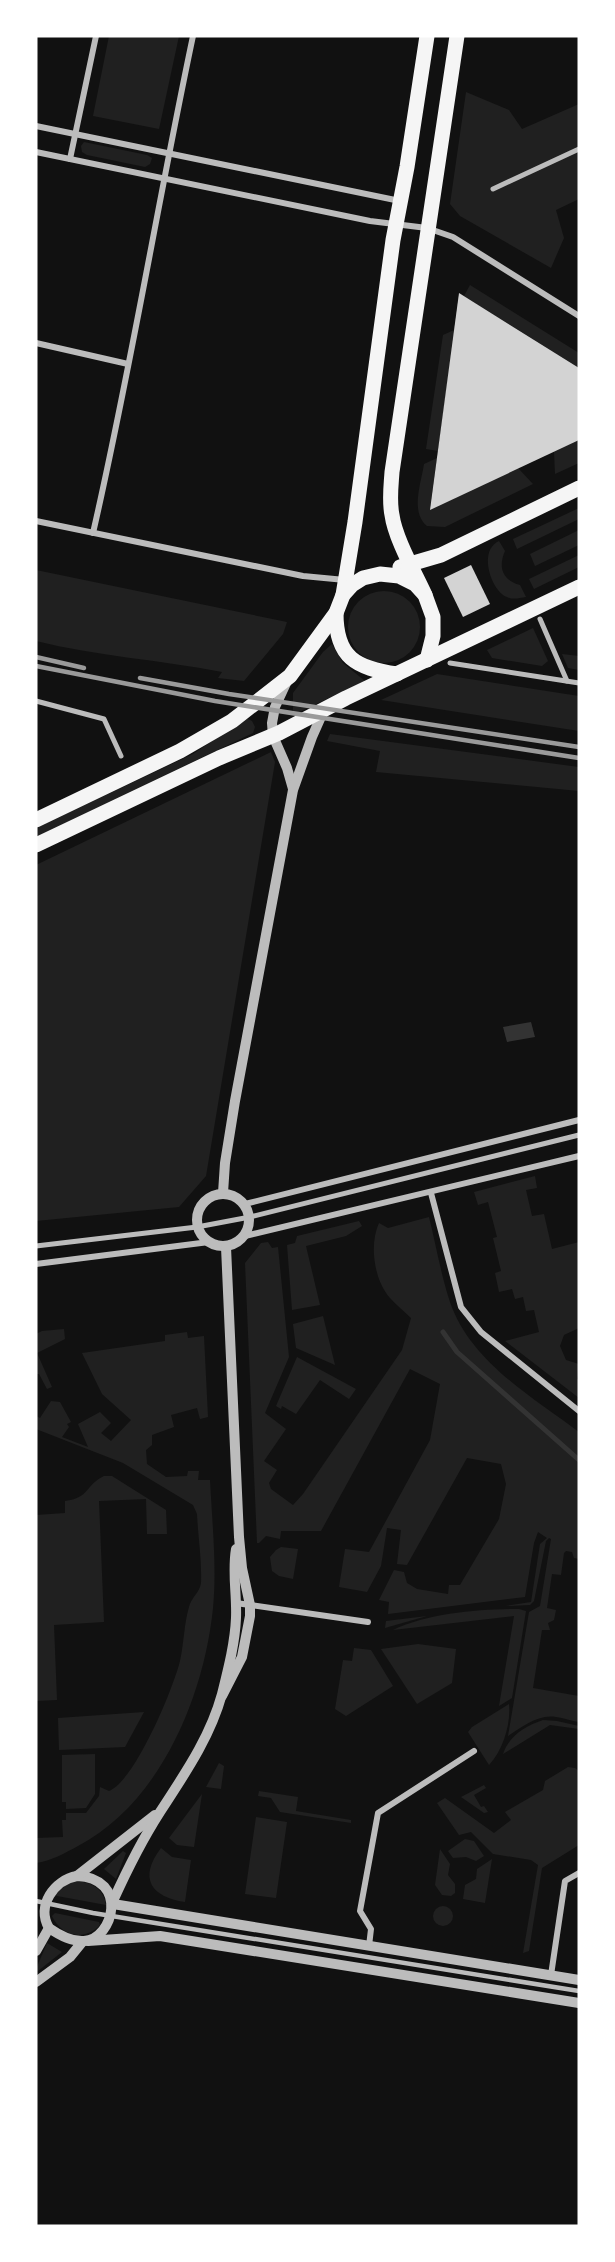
<svg xmlns="http://www.w3.org/2000/svg" width="615" height="2262" viewBox="0 0 615 2262" font-family="Karla,sans-serif">
<style>
.green{fill:#202020}
.water{fill:#333}
.lines{fill:none;stroke-linecap:round;stroke-linejoin:round}
.stream{stroke:#333;stroke-width:5}
.building{fill:#d3d3d3}
.service{stroke:#bcbcbc;stroke-width:4.5}
.pedestrian{stroke:#bcbcbc;stroke-width:5}
.minor{stroke:#bcbcbc;stroke-width:6}
.tertiary{stroke:#bcbcbc;stroke-width:10}
.primary{stroke:#f5f5f5;stroke-width:15}
.rail{stroke:#9a9a9a;stroke-width:4.5}
</style>
<rect width="100%" height="100%" fill="#111"/>
<!-- green -->
<g class="green">
<polygon points="109,36 179,36 159,129 93,116"/>
<polygon points="466,92 509,110 522,129 579,104 579,199 556,210 564,238 551,268 460,216 450,204"/>
<polygon points="84,142 147,155 152,158 150,164 145,167 87,155 82,152 81,146"/>
<polygon points="470,285 579,353 579,368 464,296"/>
<polygon points="454,330 438,451 426,449 443,335"/>
<polygon points="579,440 579,463 555,474 554,451"/>
<path d="M437,458L430,509L518,468L533,484L445,527L427,526C410,512 421,484 424,464Z"/>
<polygon points="579,508 579,519 517,549 513,539"/>
<polygon points="579,530 579,545 535,566 530,554"/>
<path d="M499,541L505,551C498,567 502,580 520,585L526,597C519,598 513,600 507,597C492,592 477,551 499,541Z"/>
<polygon points="579,555 579,567 534,589 529,579"/>
<path d="M36,570L287,622L283,634L244,681L218,678L222,672C160,660 97,656 36,641Z"/>
<circle cx="384" cy="627" r="36"/>
<polygon points="533,628 548,661 542,666 492,658 487,650"/>
<polygon points="332,644 343,663 365,681 293,715 293,693 323,652"/>
<polygon points="562,654 579,656 579,670 568,668"/>
<polygon points="437,674 579,696 579,731 381,700"/>
<polygon points="246,718 252,721 255,727 253,733 36,837 36,828 193,754"/>
<polygon points="330,734 579,767 579,791 376,772 380,751 327,741"/>
<polygon points="271,752 275,762 206,1176 179,1207 36,1221 36,865"/>
<polygon points="535,1176 537,1188 526,1190 532,1216 544,1214 552,1249 579,1242 579,1328 564,1335 560,1346 566,1360 579,1364 577,1379 579,1380 579,1398 505,1341 539,1332 534,1310 526,1311 523,1297 515,1299 512,1289 499,1292 495,1273 501,1271 493,1238 497,1237 488,1202 478,1205 474,1192"/>
<path d="M429,1217C436,1245 441,1275 450,1302C470,1361 532,1397 579,1432V1559L574,1558L572,1552L566,1551L564,1553L561,1575L552,1574L547,1608L556,1610L554,1620L548,1623L550,1630H542L533,1688L579,1696V1722C571,1721 564,1718 556,1717C538,1714 522,1727 508,1736L529,1612L540,1606L551,1539L549,1538L546,1541L534,1601L530,1605L505,1606L531,1602L540,1544L547,1538L538,1532L534,1543L525,1597L388,1614L389,1602L379,1600L394,1570L404,1572L407,1583L417,1589L448,1594L449,1585H460L499,1519L506,1484L501,1464L467,1458L407,1565L397,1564L401,1530L387,1528L381,1566L367,1592L339,1587L345,1549L369,1552L430,1440L440,1384L410,1369L321,1531H281L280,1539L266,1536L259,1543H257L245,1263L261,1243L268,1242L272,1248L278,1247L289,1357L265,1413L286,1429L264,1461L277,1470L269,1483L271,1489L293,1505L303,1494L402,1350L411,1318C404,1311 396,1305 390,1298C374,1280 369,1245 379,1223L388,1228Z"/>
<polygon points="359,1221 362,1226 346,1236 306,1246 320,1305 292,1310 287,1245 295,1243 297,1236"/>
<polygon points="323,1316 335,1365 296,1348 293,1324"/>
<polygon points="64,1329 65,1339 37,1353 52,1387 47,1389 39,1374 36,1374 36,1334 42,1331"/>
<path d="M187,1332L188,1338L204,1336L208,1417L200,1419L197,1408L171,1415L174,1427L152,1435V1445L146,1450L147,1464L166,1477L187,1476L188,1471H199L198,1480H210C212,1522 217,1566 213,1608C204,1697 160,1803 78,1846C65,1853 51,1861 36,1863V1838L63,1837L62,1820H66V1813H86L99,1796L100,1787L109,1791C135,1781 173,1689 180,1661C184,1643 184,1624 189,1607C191,1598 200,1592 201,1583C202,1560 198,1537 197,1514L193,1505L123,1463L36,1429V1416L40,1418L51,1401L60,1402L71,1422L67,1424L69,1427L62,1437L88,1447L78,1424L100,1412L111,1423L101,1433L111,1441L131,1420L102,1394L82,1353L165,1341V1335Z"/>
<polygon points="297,1357 356,1389 349,1399 320,1380 296,1414 282,1406 281,1409 276,1406"/>
<path d="M104,1476H112L166,1510L167,1534H147L146,1499L99,1501L104,1622L54,1625L57,1700L36,1701V1515L65,1513V1501C90,1498 85,1485 104,1476Z"/>
<polygon points="281,1547 298,1549 293,1579 279,1576 272,1571 270,1557 276,1550"/>
<path d="M519,1609L526,1611L512,1698L499,1706L514,1616L393,1630C429,1613 480,1609 519,1609Z"/>
<polygon points="427,1616 385,1628 386,1621"/>
<polygon points="418,1644 456,1649 452,1683 417,1704 381,1649"/>
<polygon points="354,1648 371,1650 393,1686 346,1716 335,1709 343,1660 352,1661"/>
<path d="M509,1704C511,1724 503,1750 489,1765L468,1732L472,1727Z"/>
<polygon points="144,1712 125,1747 59,1750 58,1718"/>
<path d="M543,1720L557,1721L579,1726V1729L550,1725L503,1754C509,1736 525,1726 543,1720Z"/>
<polygon points="95,1754 95,1794 86,1808 66,1809 66,1802 62,1802 62,1755"/>
<polygon points="219,1763 224,1766 221,1789 206,1787"/>
<polygon points="568,1767 575,1768 579,1771 579,1845 542,1868 529,1951 523,1953 538,1865 531,1860 493,1854 471,1832 459,1835 437,1803 445,1798 494,1833 511,1820 505,1812 543,1790 545,1781"/>
<polygon points="484,1785 486,1788 474,1795 481,1807 484,1806 488,1812 484,1813 461,1797"/>
<polygon points="259,1791 298,1797 296,1811 351,1820 351,1823 280,1812 271,1798 258,1796"/>
<polygon points="202,1794 194,1847 177,1845 169,1838"/>
<polygon points="256,1817 287,1822 276,1898 245,1894"/>
<polygon points="465,1839 474,1841 484,1856 476,1861 466,1857 453,1858 448,1851"/>
<path d="M161,1848L172,1857L191,1860L185,1902C151,1897 138,1878 161,1848Z"/>
<polygon points="440,1849 450,1864 448,1875 455,1884 455,1893 451,1896 442,1895 435,1885"/>
<polygon points="123,1851 126,1853 116,1879 104,1869"/>
<polygon points="492,1859 485,1903 463,1899 465,1885 476,1879 477,1869"/>
<path d="M71,1881C88,1881 103,1886 106,1905L57,1896L55,1894Z"/>
<circle cx="443" cy="1916" r="10"/>
<path d="M55,1913L99,1922L100,1925C84,1942 61,1936 52,1916Z"/>
<polygon points="47,1943 62,1952 38,1971 36,1969"/>
</g>
<!-- water -->
<polygon class="water" points="531,1022 535,1037 507,1042 503,1027"/>
<g class="lines">
<!-- stream -->
<polyline class="stream" points="443,1332 457,1352 579,1460"/>
</g>
<!-- building -->
<g class="building">
<polygon points="459,293 579,368 579,440 430,510"/>
<polygon points="471,565 490,604 463,617 444,578"/>
</g>
<g class="lines">
<!-- service -->
<polyline class="service" points="36,1901 93,1913 579,1991"/>
<!-- pedestrian -->
<g class="pedestrian">
<polyline points="493,189 579,149"/>
<polyline points="540,619 567,681"/>
<polyline points="450,663 579,683"/>
<polyline points="36,701 104,719 121,756"/>
<polyline points="36,1246 197,1227 250,1217 579,1135"/>
</g>
<!-- minor -->
<g class="minor">
<polyline points="36,126 400,201"/>
<polyline points="36,152 370,221 427,228 453,237 579,316"/>
<polyline points="70,159 96,36"/>
<polyline points="36,343 128,364"/>
<polyline points="36,521 303,576 345,580"/>
<path d="M93,533C131,368 158,201 193,36"/>
<polyline points="431,1193 461,1307 481,1332 579,1411"/>
<polyline points="245,1204 579,1120"/>
<polyline points="245,1236 579,1156"/>
<polyline points="36,1264 209,1242"/>
<polyline points="236,1603 368,1622"/>
<polyline points="369,1946 371,1929 360,1911 378,1813 474,1751"/>
<polyline points="551,1975 565,1881 579,1873"/>
</g>
<!-- tertiary -->
<g class="tertiary">
<polyline points="289,677 275,707 272,723 273,736 287,768 293,789"/>
<polyline points="223,1193 225,1163 235,1101 293,790 312,737 324,710"/>
<circle cx="223" cy="1220" r="26"/>
<polyline points="222,1696 242,1657 250,1616 250,1605 242,1568 239,1537 226,1247"/>
<path d="M77,1876C129,1878 114,1939 84,1941C71,1942 59,1935 49,1928C36,1906 54,1880 77,1876Z"/>
<polyline points="77,1876 155,1815"/>
<path d="M113,1901C127,1870 142,1840 160,1812C184,1775 210,1738 222,1694C228,1670 235,1643 236,1618C237,1594 232,1572 236,1549"/>
<polyline points="113,1904 579,1980"/>
<polyline points="88,1941 160,1936 579,2003"/>
<polyline points="36,1951 49,1928"/>
<polyline points="36,1982 70,1957 83,1941"/>
</g>
<!-- primary -->
<g class="primary">
<polyline points="400,567 441,555 579,488"/>
<polyline points="343,595 355,522 393,240 407,167 427,36"/>
<path d="M425,595C415,573 395,538 392,515C389,501 391,487 392,472L457,36"/>
<path d="M336,613C336,658 356,668 397,674"/>
<polyline points="36,820 180,751 232,721 290,676 336,613 343,595 352,585 363,578 380,574 399,576 415,584 425,595 433,617 433,636 427,660"/>
<polyline points="36,845 219,758 279,733 346,698 579,587"/>
</g>
<!-- rail -->
<g class="rail">
<polyline points="36,657 84,668"/>
<polyline points="36,666 215,701 579,758"/>
<polyline points="140,678 229,694 579,747"/>
</g>
</g>
<!-- border -->
<rect width="615" height="2262" fill="none" stroke="#ffffff" stroke-width="75"/>
</svg>
